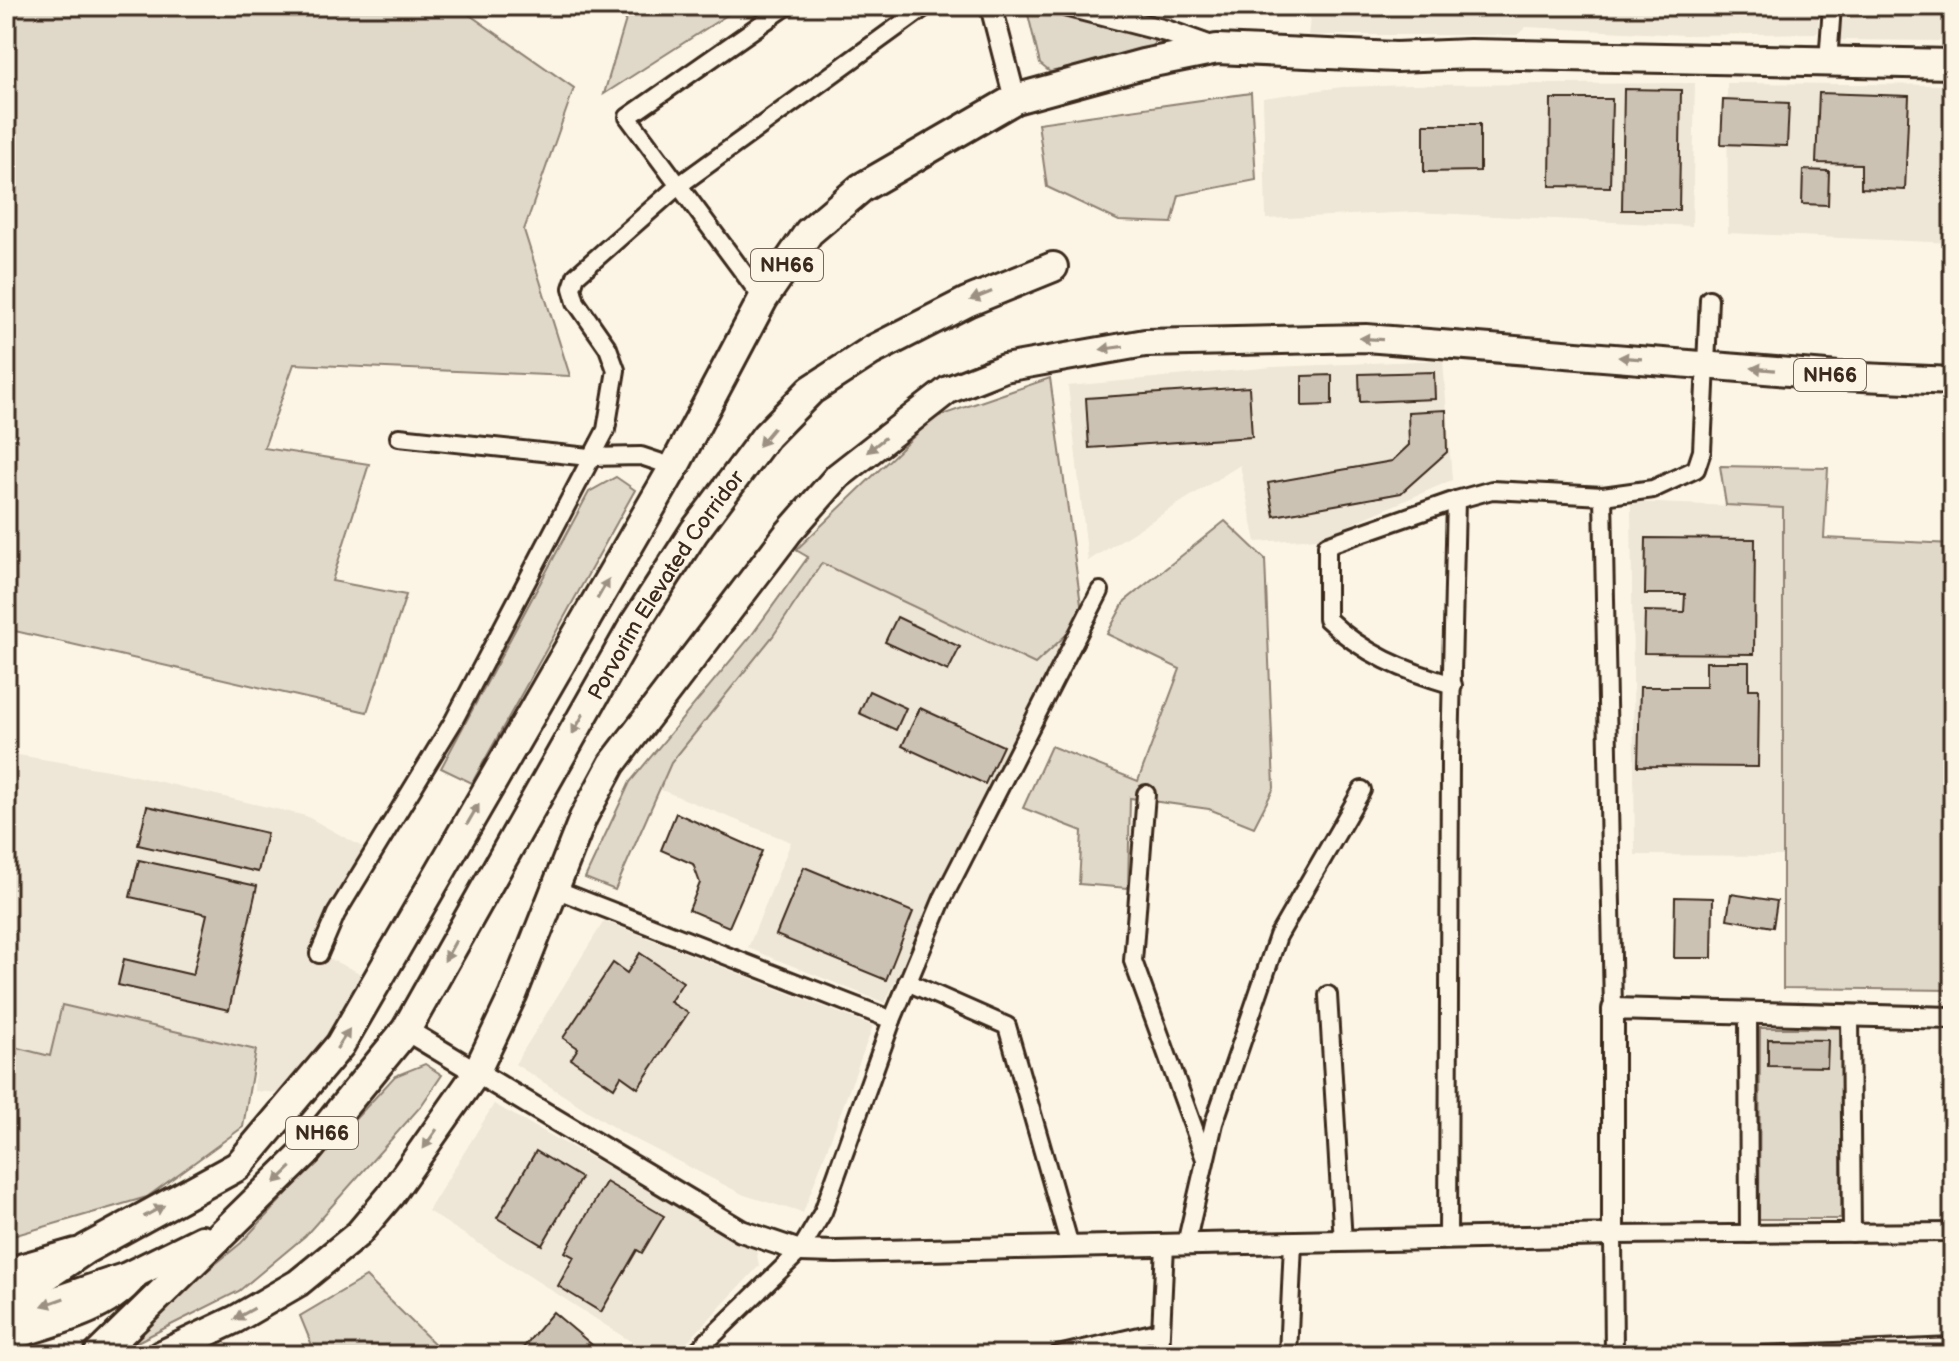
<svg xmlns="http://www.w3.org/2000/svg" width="1959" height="1361" viewBox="0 0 1959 1361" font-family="'Balsamiq Sans',sans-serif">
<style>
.built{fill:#eee6d6}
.green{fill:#e0d8c8;stroke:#8e8173;stroke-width:2}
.building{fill:#ccc2b3;stroke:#3b2a1e;stroke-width:2}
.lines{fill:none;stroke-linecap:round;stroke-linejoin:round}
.minor-casing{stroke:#3b2a1e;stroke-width:22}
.tertiary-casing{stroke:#3b2a1e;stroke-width:26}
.primary-casing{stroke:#3b2a1e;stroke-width:32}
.trunk-casing{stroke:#3b2a1e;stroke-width:34}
.minor{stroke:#fcf5e5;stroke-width:16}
.tertiary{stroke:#fcf5e5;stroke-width:20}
.primary{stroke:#fcf5e5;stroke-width:26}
.trunk{stroke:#fcf5e5;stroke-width:28}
.oneway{fill:#9c9082}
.labels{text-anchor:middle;stroke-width:6;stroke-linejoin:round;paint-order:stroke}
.shield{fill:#fcf5e5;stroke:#75675a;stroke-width:2}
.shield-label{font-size:20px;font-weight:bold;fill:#3b2a1e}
.street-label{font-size:22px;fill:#3b2a1e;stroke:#fcf5e5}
</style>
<rect width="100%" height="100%" fill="#fcf5e5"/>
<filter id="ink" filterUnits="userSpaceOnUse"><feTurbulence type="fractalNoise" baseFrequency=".0125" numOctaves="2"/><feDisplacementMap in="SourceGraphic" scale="16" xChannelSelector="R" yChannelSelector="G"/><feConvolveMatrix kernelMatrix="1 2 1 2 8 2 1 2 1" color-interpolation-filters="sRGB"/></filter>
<g filter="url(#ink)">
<!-- built -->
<g class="built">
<polygon points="1312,6 1819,6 1818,33 1684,35 1526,27 1517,35 1308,35"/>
<polygon points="1843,6 1953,6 1953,41 1840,40"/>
<polygon points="1695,83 1692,226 1415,212 1266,219 1263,98 1342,87 1413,85"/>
<polygon points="1727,83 1953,85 1953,243 1728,233"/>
<polygon points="1443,360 1452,480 1319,538 1256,542 1240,465 1088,561 1068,386 1273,367"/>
<polygon points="1631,502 1783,508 1785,856 1635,855"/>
<polygon points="832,538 1068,641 934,898 885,1003 748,948 791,842 659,789 672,761 772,638"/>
<polygon points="6,753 114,771 306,816 364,848 312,951 373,979 291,1094 254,1091 256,1050 63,1005 50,1056 6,1045"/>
<polygon points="604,921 873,1026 803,1213 744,1195 619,1131 515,1064"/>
<polygon points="494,1104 756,1249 759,1266 675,1355 652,1355 428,1211"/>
</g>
<!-- green -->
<g class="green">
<polygon points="6,6 457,6 574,88 524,230 570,376 294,364 264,448 369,464 332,581 406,595 367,712 6,629"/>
<polygon points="630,6 741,6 604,94"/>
<polygon points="1026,6 1154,36 1154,50 1050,72 1040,64"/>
<polygon points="1251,93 1256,180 1179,195 1172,223 1119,221 1047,187 1038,123"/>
<polygon points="1050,378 1083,619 1035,664 822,563 773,636 671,763 615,890 585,878 630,782 751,636 808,557 796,550 933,418"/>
<polygon points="1720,466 1828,468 1824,538 1953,544 1953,990 1783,988 1783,508 1726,505"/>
<polygon points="616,477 635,490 472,783 441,768 589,492"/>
<polygon points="1225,521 1265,559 1274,788 1254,827 1209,809 1130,798 1128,888 1079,884 1082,831 1023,808 1051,746 1138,781 1180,669 1107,634 1125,601"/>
<polygon points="62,1005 256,1050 243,1127 147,1197 6,1238 6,1045 50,1056"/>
<polygon points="1760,1028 1842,1028 1841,1219 1759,1219"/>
<polygon points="425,1064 442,1075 421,1106 305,1236 239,1291 127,1347 124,1339 241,1243 395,1076"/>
<polygon points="366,1277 446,1355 316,1355 300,1316"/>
</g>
<!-- building -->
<g class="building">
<polygon points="1624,89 1681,90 1679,210 1622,210"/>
<polygon points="1819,93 1909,96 1905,190 1861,188 1861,164 1816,163"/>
<polygon points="1551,99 1612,99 1610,187 1550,186"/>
<polygon points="1723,100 1789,103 1787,146 1721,144"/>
<polygon points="1424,124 1480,124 1480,171 1424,172"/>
<polygon points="1803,170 1829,171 1828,205 1802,204"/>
<polygon points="1434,372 1435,399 1360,402 1359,374"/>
<polygon points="1332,375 1332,405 1302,406 1302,376"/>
<polygon points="1249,387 1252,437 1089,448 1086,398"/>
<polygon points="1446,410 1447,452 1401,493 1274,516 1268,483 1392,461 1409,445 1408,412"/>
<polygon points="1646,538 1755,539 1754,654 1644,653 1645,611 1684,612 1685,594 1645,594"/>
<polygon points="897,617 960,647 948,671 885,642"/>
<polygon points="1706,662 1749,662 1749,689 1759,689 1758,767 1638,766 1640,687 1706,687"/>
<polygon points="869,691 906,708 896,730 859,713"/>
<polygon points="920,708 1003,746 985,784 902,746"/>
<polygon points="147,806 267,833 258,872 138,845"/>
<polygon points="676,813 762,851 729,927 689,910 700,883 693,864 661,850"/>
<polygon points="139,860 257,886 229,1010 118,985 124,959 193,975 207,914 130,897"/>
<polygon points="804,867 913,912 886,980 776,935"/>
<polygon points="1731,894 1777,901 1773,927 1727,919"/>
<polygon points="1675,897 1713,898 1712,958 1674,958"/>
<polygon points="640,953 683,982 670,1002 688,1013 638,1088 621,1076 614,1088 571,1059 578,1048 563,1038 613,963 627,973"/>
<polygon points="1768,1039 1828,1040 1827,1067 1768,1066"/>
<polygon points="536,1151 581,1178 542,1245 497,1218"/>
<polygon points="606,1182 664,1216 642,1253 637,1250 601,1312 558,1286 574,1257 565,1252"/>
<polygon points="553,1312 604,1355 517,1355"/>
</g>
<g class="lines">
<defs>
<g id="minor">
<polyline points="1828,62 1832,6"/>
<polyline points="763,299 628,117 787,6"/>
<polyline points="399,437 589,457 641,456 674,467"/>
<path d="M1453,685C1405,671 1363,654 1327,619V545L1456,500"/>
<polyline points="1146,794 1133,961 1205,1159"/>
<polyline points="555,889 892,1020"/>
<polyline points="319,954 336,914 453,722 606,430 616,370 608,348 576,302 572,288 576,276 678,186 926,6"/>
<polyline points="907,982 1007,1026 1070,1246"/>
<polyline points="1328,995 1343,1242"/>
<polyline points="1613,1009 1603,496 1653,489 1696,469 1702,451 1709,299"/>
<polyline points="1748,1013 1749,1234"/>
<polyline points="1850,1016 1852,1233"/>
<polyline points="1448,1240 1450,757 1456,500 1492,490 1603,496"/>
<polyline points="1186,1244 1214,1123 1278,936 1362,790"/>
<polyline points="693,1355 800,1251 823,1212 892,1020 943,898 1100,591"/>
<polyline points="1058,1355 1161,1331"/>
<polyline points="1160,1355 1165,1245"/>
<polyline points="1288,1355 1293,1243"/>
<polyline points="1614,1355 1613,1235 1953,1232"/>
<polyline points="1763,1355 1953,1347"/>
</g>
<g id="tertiary">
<polyline points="991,6 1015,99"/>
<polyline points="1068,6 1166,31 1217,49"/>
<polyline points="406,1030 741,1231 800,1251 836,1252 1613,1235 1613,1009 1953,1018"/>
<path d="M6,1341C51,1325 113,1315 140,1273"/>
</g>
<g id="primary">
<polyline points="6,1272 76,1252"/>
<polyline points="160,1355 236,1319 298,1283 358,1234 390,1196 475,1075 513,995 583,818 612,764 788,533 838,476 948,390 1004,368 1145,343 1366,338 1839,376 1953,381"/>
</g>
<g id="trunk">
<polyline points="6,1289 46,1276 86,1249 238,1166 340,1045 674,467 763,299 809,232 861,188 1015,99 1143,64 1217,49 1396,57 1470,54 1953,64"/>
<polyline points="6,1318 127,1277 202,1240"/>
<path id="s1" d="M98,1355L308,1150L406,1030L634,625L694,532L766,436L811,390L871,351L967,302L1053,267"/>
</g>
</defs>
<!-- minor casing -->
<use href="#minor" class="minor-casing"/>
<!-- tertiary casing -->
<use href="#tertiary" class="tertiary-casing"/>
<!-- primary casing -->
<use href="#primary" class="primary-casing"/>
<!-- trunk casing -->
<use href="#trunk" class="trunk-casing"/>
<!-- minor -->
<use href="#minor" class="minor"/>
<!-- tertiary -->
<use href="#tertiary" class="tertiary"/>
<!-- primary -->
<use href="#primary" class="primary"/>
<!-- trunk -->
<use href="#trunk" class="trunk"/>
</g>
<!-- one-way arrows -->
<defs><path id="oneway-solid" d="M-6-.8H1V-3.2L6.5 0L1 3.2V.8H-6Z" transform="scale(2)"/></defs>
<g class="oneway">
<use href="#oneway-solid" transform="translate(981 296) rotate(158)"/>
<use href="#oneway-solid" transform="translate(1371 339) rotate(-177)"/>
<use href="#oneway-solid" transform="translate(1112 348) rotate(172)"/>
<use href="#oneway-solid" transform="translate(1630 358) rotate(-176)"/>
<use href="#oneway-solid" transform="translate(1763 369) rotate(-175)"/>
<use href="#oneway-solid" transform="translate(766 437) rotate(130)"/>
<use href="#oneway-solid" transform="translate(876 445) rotate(141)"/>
<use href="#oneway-solid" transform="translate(603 589) rotate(-60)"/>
<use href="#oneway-solid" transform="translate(578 724) rotate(119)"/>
<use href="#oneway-solid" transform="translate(473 814) rotate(-60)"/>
<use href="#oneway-solid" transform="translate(450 951) rotate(119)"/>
<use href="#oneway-solid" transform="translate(343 1039) rotate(-57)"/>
<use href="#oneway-solid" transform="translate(430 1139) rotate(125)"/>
<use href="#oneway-solid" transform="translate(283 1175) rotate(136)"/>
<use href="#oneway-solid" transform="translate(154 1211) rotate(-29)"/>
<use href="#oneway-solid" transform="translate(53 1302) rotate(161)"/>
<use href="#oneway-solid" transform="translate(244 1314) rotate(151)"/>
</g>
</g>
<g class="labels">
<!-- shield labels -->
<g class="shield">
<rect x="751" y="249" width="72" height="32" rx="6"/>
<rect x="1794" y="359" width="72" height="32" rx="6"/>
<rect x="286" y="1117" width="72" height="32" rx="6"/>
</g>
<g class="shield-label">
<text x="787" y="272">NH66</text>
<text x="1830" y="382">NH66</text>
<text x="322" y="1140">NH66</text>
</g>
<!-- street labels -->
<g class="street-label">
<text dy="8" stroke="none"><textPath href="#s1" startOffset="964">Porvorim Elevated Corridor</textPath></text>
</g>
</g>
<!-- margin -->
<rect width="1959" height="1361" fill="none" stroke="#fcf5e5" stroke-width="32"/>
<rect x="16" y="16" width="1927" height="1329" fill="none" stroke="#3b2a1e" stroke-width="3" filter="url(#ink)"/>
</svg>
